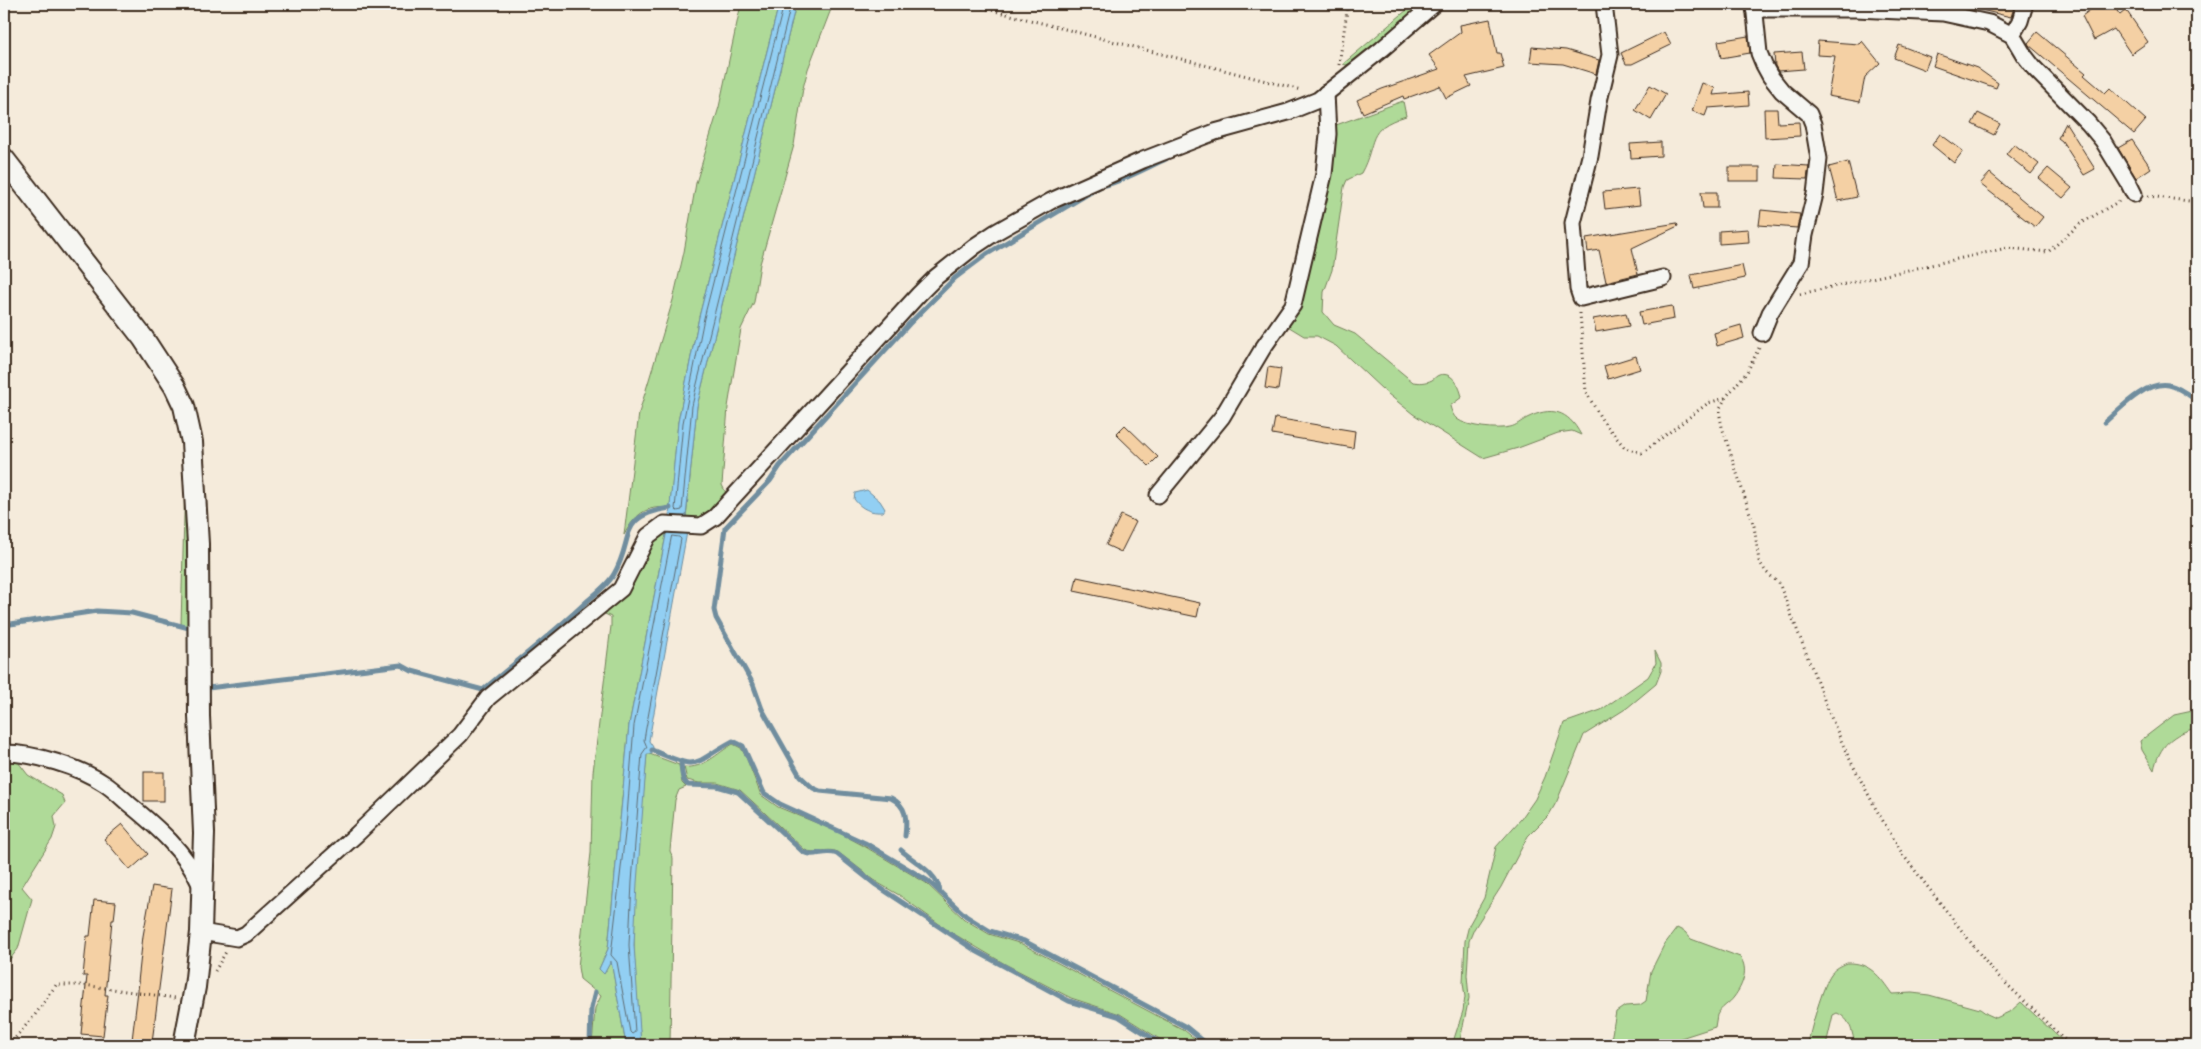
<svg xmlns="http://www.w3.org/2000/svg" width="2201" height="1049" viewBox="0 0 2201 1049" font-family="'Playpen Sans',sans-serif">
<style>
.green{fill:#afda98;stroke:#75825b}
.water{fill:#92cff3;stroke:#6f8d9e}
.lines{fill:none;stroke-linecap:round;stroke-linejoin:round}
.shore{stroke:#5e6c73;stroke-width:1}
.stream{stroke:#6f8d9e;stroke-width:5}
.building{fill:#f4d0a4;stroke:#3b2a1e}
.minor-casing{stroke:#3b2a1e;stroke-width:19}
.tertiary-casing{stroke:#3b2a1e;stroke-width:24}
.path{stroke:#3b2a1e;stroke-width:3;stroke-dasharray:1 4;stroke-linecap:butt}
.minor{stroke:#f6f6f2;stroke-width:15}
.tertiary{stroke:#f6f6f2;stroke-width:20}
</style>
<rect width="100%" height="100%" fill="#f5ebdb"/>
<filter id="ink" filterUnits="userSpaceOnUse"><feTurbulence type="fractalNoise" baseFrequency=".02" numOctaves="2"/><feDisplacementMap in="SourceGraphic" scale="10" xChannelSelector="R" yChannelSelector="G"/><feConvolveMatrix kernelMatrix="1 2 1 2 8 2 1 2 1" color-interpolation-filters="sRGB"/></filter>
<g filter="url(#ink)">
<!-- green -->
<g class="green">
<path d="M741,4H779L699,317L678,422L670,508C645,505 635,515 624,535L639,413L673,300L684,252L696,183L719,107Z"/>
<polygon points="796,4 833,4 808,69 803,88 794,145 760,264 754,302 741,329 728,407 722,485 727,495 712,512 699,520 686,517 697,406 702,386"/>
<polygon points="1414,4 1421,4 1354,62 1346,65 1343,64"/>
<path d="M1403,101L1406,116C1364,129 1378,142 1361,173L1347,180L1344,187L1332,270L1324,292L1323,312L1334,325L1355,334L1413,382C1420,383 1426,383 1432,380C1435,378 1436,376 1439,375C1453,371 1460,387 1462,397L1450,406C1451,410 1453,416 1457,419C1467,427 1498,430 1510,427C1516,426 1521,421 1527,418C1551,406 1568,410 1581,435L1572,431L1558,433L1518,448L1483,458L1413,414L1383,390L1336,346L1317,336H1304L1286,325L1300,301L1316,246L1334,152L1336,125Z"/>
<polygon points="181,433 187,443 190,627 181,624 185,480"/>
<polygon points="667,530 629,725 608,949 599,969 604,974 611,960 626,1045 592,1045 595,1008 601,996 580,979 578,967 591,853 593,772 611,626 611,617 603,613 625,596 656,537"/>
<polygon points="1655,651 1661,663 1661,671 1656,684 1627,708 1584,735 1557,801 1549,815 1528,836 1501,887 1474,929 1469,941 1467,975 1469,998 1459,1045 1452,1045 1463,1011 1465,997 1463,983 1465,941 1469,925 1484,898 1496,847 1521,819 1535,799 1545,777 1564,723 1601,710 1648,677 1656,663"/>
<path d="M2197,710V728C2173,733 2159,746 2154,770L2142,750L2140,741L2174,715Z"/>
<path d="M733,744L741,748L746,757L761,795L778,807L836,831L864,846L926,883L964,919L989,934L1022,944L1184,1030L1202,1045H1169L1120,1014L1071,998L1005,964L949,931L899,895L878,883L838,852C827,847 815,855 805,850L740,790L717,783H699L687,780L684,767C704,769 717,753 733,744Z"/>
<path d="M647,753L679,765L682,783L686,787L679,790L675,800L670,851L673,858L670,1045H641C638,1012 635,980 634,947C633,882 642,817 647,753Z"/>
<polygon points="4,757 15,758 28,775 62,795 65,803 54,816 56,827 52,839 22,887 32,899 18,949 10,959 4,960"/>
<path d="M1677,928L1685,932L1691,939L1740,957C1749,969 1743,985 1734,997C1729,1004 1721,1007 1717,1015C1716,1019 1716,1023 1715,1027L1659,1045H1610L1616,1012L1625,1006L1640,1005L1646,1001L1651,971L1664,945Z"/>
<path d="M1847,963C1870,962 1880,977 1892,994L1912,993L1929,995L1980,1009L1987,1014L1996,1018L2011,1011L2021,1002L2067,1045H1855C1852,1032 1851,1019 1837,1013L1833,1015L1826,1045H1808C1809,1033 1824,983 1831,974C1835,968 1841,966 1847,963Z"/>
</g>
<!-- water -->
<g class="water">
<polygon points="779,4 796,4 702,386 697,406 686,517 669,516 678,422 699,317"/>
<path d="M867,490L880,501L885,509L883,512C871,513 861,509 854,499L855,493Z"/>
<polygon points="667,530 687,532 651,729 649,741 653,747 652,754 647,754 637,883 634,945 641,1045 626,1045 611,961 604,974 599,969 608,949 629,725"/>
</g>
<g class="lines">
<!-- shore -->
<g class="shore">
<polyline points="784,4 704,318 683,423 675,509 677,511 682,510 692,406 697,384 791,4"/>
<polygon points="672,536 679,537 681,539 646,728 644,740 647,747 642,754 632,882 629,945 635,1032 632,1034 630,1032 617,962 611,955 627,816 634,726"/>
</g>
<!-- stream -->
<g class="stream">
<path d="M2105,422C2121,408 2145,381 2169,385C2179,387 2189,395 2197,401"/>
<polyline points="4,625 97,611 132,613 189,628 189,634"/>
<path d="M208,688L401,665L412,671L483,690C517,661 552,634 585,603C594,595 608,585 614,574C635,538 616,516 670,508"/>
<path d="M652,750C702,772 690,764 733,741L743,746L764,793L780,804L865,843L928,881L966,916L990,931L1024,941L1186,1027L1208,1045"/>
<path d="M681,763C682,770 681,780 688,785L717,786L738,792L803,852C814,858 826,849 837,854L876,885L976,951L1069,1001L1118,1016L1163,1045"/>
<path d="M905,836C907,819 907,806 891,798L820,791L813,788L800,776L762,709L753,684L716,618L714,610L725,528L770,481L780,466L909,324L955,278L987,254L1101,186C1115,185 1150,166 1166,159"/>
<path d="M901,850C914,862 938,873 940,892"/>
<polyline points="590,1045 591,1008 595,992"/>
</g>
</g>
<!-- building -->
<g class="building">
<polygon points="1978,4 2015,4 2011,17 1977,9"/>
<polygon points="2098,4 2112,4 2120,15 2126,10 2148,42 2131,54 2114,29 2094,40 2082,16"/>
<polygon points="1490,19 1497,53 1500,53 1504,68 1466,77 1471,86 1446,98 1440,86 1404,99 1403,96 1363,113 1357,100 1382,89 1439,69 1429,55 1461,32 1460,25"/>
<polygon points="1664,32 1671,45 1632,64 1626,64 1621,53"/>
<polygon points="2037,32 2086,73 2084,75 2105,93 2110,88 2146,120 2134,134 2029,45 2028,43"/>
<polygon points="1748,36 1750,53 1721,58 1718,41"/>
<polygon points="1818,41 1859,44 1862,41 1880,63 1865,77 1860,102 1828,96 1835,56 1817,55"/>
<polygon points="1899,45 1930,57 1925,70 1894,58"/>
<polygon points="1532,47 1566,50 1599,60 1596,74 1563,64 1530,62"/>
<polygon points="1802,52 1804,69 1778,71 1775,66 1774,54"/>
<polygon points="1937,54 1977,68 1998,83 1996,88 1933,66"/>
<polygon points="1702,83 1715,88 1713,95 1748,92 1749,105 1708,108 1705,116 1692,111"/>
<polygon points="1650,85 1666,94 1651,120 1635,110"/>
<polygon points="1764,109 1777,109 1778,123 1799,122 1800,136 1765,138"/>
<polygon points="1978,113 2000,124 1994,135 1972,124"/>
<polygon points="2066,123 2095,169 2084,175 2062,141 2058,138"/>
<polygon points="1940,134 1963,151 1954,163 1932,145"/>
<polygon points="2132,140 2151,168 2136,178 2118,148"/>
<polygon points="1661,142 1661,156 1631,158 1630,144"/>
<polygon points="2014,144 2039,164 2031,174 2006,154"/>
<polygon points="1848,162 1857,197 1838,201 1829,167"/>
<polygon points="1777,164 1809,166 1807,179 1776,178"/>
<rect x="1729" y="167" width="31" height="14"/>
<polygon points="2048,168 2072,188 2063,198 2039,178"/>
<polygon points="1990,173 2043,217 2035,227 1980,184"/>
<polygon points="1638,189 1640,205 1605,209 1603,192"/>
<polygon points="1701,192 1717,192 1717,208 1703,208"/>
<polygon points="1761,210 1800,214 1797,228 1759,225"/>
<polygon points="1677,223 1678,226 1632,248 1638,274 1606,282 1599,250 1588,252 1586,238"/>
<polygon points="1748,229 1749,242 1719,244 1719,231"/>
<polygon points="1742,265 1745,278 1694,289 1691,275"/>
<polygon points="1672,306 1674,319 1642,325 1639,312"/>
<polygon points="1626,313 1629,326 1596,332 1593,319"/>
<polygon points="1741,325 1744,338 1717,346 1714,333"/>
<polygon points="1636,356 1640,369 1608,379 1604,366"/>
<polygon points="1268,367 1281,369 1278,390 1265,388"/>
<polygon points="1275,418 1355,431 1353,448 1272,434"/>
<polygon points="1125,425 1158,457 1149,466 1116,434"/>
<polygon points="1121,515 1136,522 1121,552 1106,545"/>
<polygon points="1077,577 1200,603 1197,617 1074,591"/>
<rect x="144" y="772" width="20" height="29"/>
<polygon points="122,824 148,854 130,870 104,839"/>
<polygon points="152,886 172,889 152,1042 132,1040 139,982 138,982 143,936"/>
<polygon points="94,900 116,902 114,920 112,920 105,995 108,995 103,1036 81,1034 87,976 83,976 87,936 90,936"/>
</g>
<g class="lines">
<defs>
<g id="minor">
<polyline points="1604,4 1610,55 1599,101 1590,156 1573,223 1578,289 1581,298 1663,278"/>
<polyline points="1754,4 1759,53 1764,65 1770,76 1782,91 1809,114 1813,124 1819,159 1815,194 1805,235 1801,263 1770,313 1762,333"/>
<polyline points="1754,9 1856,9 1943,13 1989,23 2012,35 2024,55 2034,68 2088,123 2103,141 2128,182 2134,194"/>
<polyline points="2012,35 2020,21 2025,4"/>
<polyline points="1158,495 1222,417 1263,348 1293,305 1324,174 1328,134 1326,93"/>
<path d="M4,753C34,753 80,767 105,784C114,790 121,797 129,804C157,827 186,852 201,886"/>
<polyline points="201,932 237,938 246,934 357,834 460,735 488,698 621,589 648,536 664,524 701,526 715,517 919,294 936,277 975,246 996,232 1051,201 1143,160 1215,132 1288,112 1318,100 1382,49 1434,4"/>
</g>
<polyline id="tertiary" points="4,159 143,338 175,387 184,406 192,442 198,544 199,716 204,833 201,932 195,987 184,1045"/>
</defs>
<!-- minor casing -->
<use href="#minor" class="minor-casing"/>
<!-- tertiary casing -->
<use href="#tertiary" class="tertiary-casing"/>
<!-- path -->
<g class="path">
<polyline points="968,4 1301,90"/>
<polyline points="1339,65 1348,4"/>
<polyline points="2148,196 2197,202"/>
<polyline points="1800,294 2007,248 2048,252 2080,224 2121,200"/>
<polyline points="1580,313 1586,392 1602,420 1625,448 1642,453 1708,403 1725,398"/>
<polyline points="1759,348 1747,372 1726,397 1720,408 1720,416 1722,427 1754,526 1759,561 1766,572 1779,583 1830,715 1848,756 1876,809 1903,855 1993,971 2070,1045"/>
<polyline points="215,971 227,950"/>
<polyline points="9,1045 35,1015 56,985 84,985 175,998"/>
</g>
<!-- minor -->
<use href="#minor" class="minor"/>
<!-- tertiary -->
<use href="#tertiary" class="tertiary"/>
</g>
</g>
<!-- margin -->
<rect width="2201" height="1049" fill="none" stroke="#f6f6f2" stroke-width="20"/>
<rect x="10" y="10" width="2181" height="1029" fill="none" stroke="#3b2a1e" stroke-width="2" filter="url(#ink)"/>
</svg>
